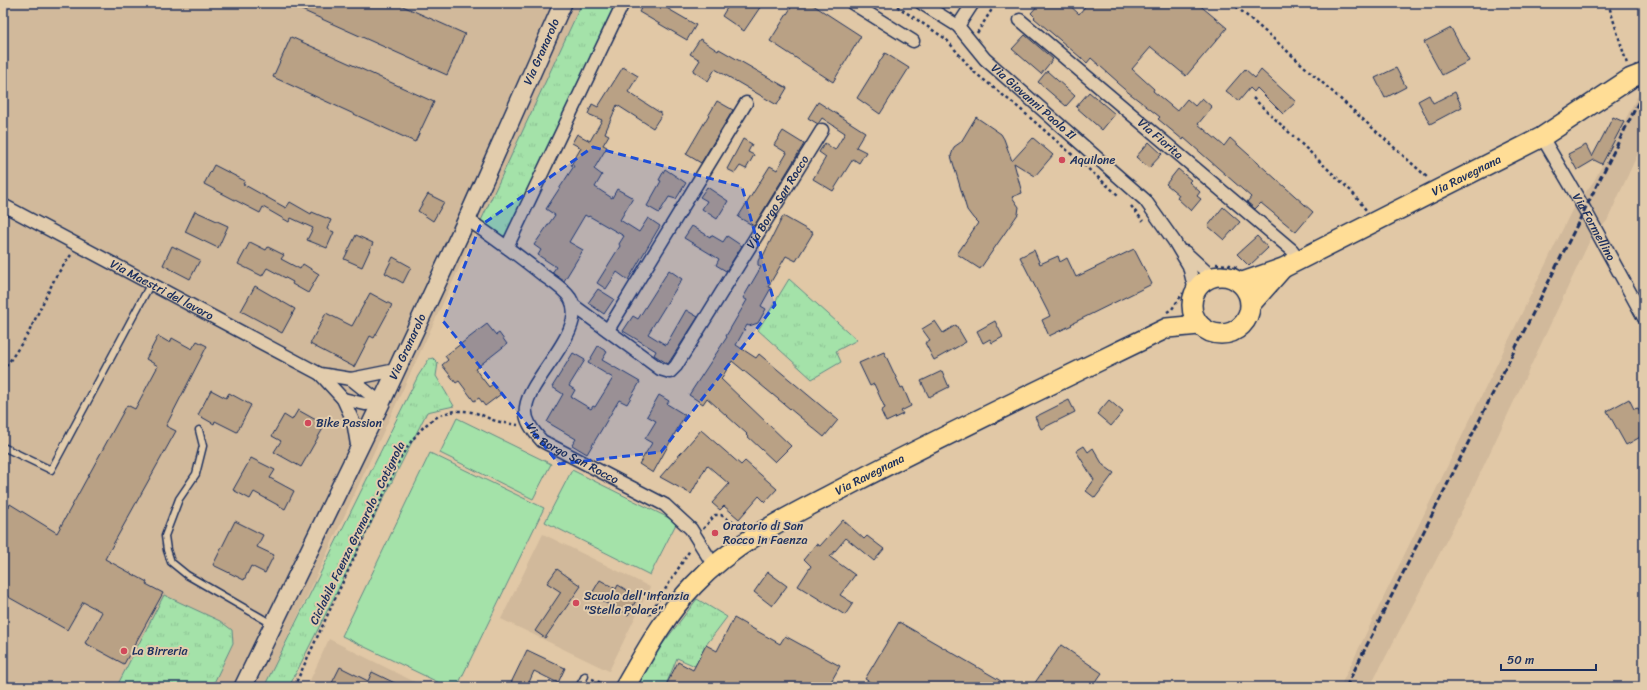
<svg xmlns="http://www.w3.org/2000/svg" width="1647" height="690" viewBox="0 0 1647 690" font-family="Sriracha,sans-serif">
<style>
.built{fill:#d1b99b}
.grass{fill:url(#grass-tufts);stroke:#608884}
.garden{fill:#a4e2a9;stroke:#608884}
.building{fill:#b9a185;stroke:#1b2f5e}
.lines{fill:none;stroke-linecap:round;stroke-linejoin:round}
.service-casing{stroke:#1b2f5e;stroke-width:9}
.minor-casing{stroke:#1b2f5e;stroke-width:15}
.secondary-casing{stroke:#1b2f5e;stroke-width:20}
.primary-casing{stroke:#1b2f5e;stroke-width:22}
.path{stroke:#1b2f5e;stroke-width:2.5;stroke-dasharray:3 3;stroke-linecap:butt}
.service{stroke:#e2ccac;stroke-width:6}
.minor{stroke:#e2ccac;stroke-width:12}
.secondary{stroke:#e2ccac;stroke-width:17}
.primary{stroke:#ffdd96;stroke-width:19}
.rail{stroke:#1b2f5e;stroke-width:3;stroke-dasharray:6 3;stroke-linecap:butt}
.marked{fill:#1d4ed8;fill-opacity:0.2;stroke:#1d4ed8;stroke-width:3;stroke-dasharray:8 5;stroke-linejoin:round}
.poi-dot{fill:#d1495b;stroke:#e2ccac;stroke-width:1.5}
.labels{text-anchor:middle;stroke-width:4;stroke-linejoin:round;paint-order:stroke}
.street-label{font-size:12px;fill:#1b2f5e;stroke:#e2ccac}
.poi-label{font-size:12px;fill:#1b2f5e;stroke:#e2ccac;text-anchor:start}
</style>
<defs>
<pattern id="grass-tufts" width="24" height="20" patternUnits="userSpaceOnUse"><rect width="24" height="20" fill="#a4e2a9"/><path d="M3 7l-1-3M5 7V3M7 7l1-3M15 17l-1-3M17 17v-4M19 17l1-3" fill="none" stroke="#8dc294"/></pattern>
</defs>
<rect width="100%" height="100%" fill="#e1c8a6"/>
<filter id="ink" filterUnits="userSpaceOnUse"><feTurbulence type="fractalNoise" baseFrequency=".025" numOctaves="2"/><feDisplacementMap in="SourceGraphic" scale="8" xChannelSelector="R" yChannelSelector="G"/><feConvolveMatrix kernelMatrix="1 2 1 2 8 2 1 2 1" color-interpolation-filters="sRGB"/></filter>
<g filter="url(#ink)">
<!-- built -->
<g class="built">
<polygon points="3,3 582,3 265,687 10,687 3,684"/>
<polygon points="1644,83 1644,140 1607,221 1591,238 1468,499 1370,687 1340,687 1572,210 1594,181"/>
<polygon points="543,534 650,587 609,671 501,619"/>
<polygon points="329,639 425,687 307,687"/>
</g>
<!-- grass -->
<g class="grass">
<polygon points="582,3 618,3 508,235 504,236 479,225"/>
<polygon points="789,279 857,340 836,351 841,362 812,379 758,330"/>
<polygon points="433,358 438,363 436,376 454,406 427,412 289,687 264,687 418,376 429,359"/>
<polygon points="164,595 220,621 232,630 233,643 212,687 117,686"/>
<polygon points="697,599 727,617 706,645 695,666 677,658 666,685 668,687 632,687 642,671"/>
</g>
<!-- garden -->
<g class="garden">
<polygon points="457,418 551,464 533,499 440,453"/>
<polygon points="430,453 544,508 457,687 448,687 342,636"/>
<polygon points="572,470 677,522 650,575 545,522"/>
</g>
<!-- building -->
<g class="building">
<polygon points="286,3 396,3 465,34 447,75"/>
<polygon points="644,3 658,3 696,25 687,40 639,12"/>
<polygon points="730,3 763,3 744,31 722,16"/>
<polygon points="794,3 810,3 861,36 833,82 770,41"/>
<polygon points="1040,3 1067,3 1079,14 1088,3 1197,3 1227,28 1186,76 1151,47 1132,69 1154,89 1153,91 1177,111 1187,99 1195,106 1202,98 1212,107 1198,124 1224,146 1230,138 1313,212 1296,232 1261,203 1255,209 1247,202 1251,197 1184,138 1183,140 1158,119 1160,117 1124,89 1117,83 1118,82 1091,58 1087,63 1034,18 1035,17 1031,13"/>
<polygon points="1451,28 1469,61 1442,75 1424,42"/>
<polygon points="1025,35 1053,59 1041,74 1012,49"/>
<polygon points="291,37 434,102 415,142 273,77"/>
<polygon points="700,39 718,51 719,49 787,88 777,105 715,69 708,81 693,71 700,60 690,54"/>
<polygon points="885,53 909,68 880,114 857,98"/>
<polygon points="623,67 638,76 628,92 662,114 653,128 617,105 605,133 609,135 603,145 607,147 594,169 602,175 595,187 612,198 617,189 633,198 620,220 639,232 648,218 660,226 628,280 617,272 606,289 597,283 620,246 619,244 624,236 589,216 588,217 585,215 569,242 583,250 564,281 552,273 556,267 538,255 541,250 534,245 555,215 546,209 574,166 571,165 581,148 572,143 577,134 590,141 602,120 588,114 592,104 598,107"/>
<polygon points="1396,68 1406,87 1385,98 1375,78"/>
<polygon points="1245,69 1255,78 1261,70 1296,102 1283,114 1257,88 1254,92 1250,88 1239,101 1226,91"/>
<polygon points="1047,71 1075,96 1066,106 1038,82"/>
<polygon points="1089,92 1115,114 1102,130 1076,107"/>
<polygon points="1455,92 1462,107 1430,124 1418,101 1429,95 1433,103"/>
<polygon points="717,101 733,110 701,163 686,154"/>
<polygon points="818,102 865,132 856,147 866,152 859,163 853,159 833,191 813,179 826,157 819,152 825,143 835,150 845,133 822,118 818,124 808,118"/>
<polygon points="976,117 1001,134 1004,139 1012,161 1033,138 1053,155 1035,176 1014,163 1022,193 1012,197 1019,207 1018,214 980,269 957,254 978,223 973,218 967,210 951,156 954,147 961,142"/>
<polygon points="1613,117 1624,122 1602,164 1594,160 1577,170 1568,154 1586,145 1592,157"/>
<polygon points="783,131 804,144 754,226 738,217 770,166 777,170 787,153 774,145"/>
<polygon points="743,139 752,144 748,152 754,155 746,169 740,166 735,173 727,169"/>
<polygon points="1149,142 1162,154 1149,168 1136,157"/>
<polygon points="214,165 245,181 243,184 286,208 290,202 311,214 312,212 331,220 327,229 334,232 327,248 307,240 313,228 291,218 289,222 263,207 260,213 204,184"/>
<polygon points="665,169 686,183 676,199 669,197 659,213 647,206 661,181 659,180"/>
<polygon points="1178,169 1191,180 1189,182 1200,192 1197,196 1201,199 1191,211 1177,198 1179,195 1166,184"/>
<polygon points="707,187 728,201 717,219 702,209 707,201 700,197"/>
<polygon points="428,194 444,202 433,221 418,211"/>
<polygon points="1223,207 1240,222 1224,240 1208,226"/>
<polygon points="195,211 228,226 218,248 185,232"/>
<polygon points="783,216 813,233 796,261 786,256 768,287 771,288 761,306 766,309 758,323 749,326 747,325 736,345 756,358 759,354 838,420 824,437 732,361 721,379 791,446 775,462 746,435 747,434 707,398 703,404 689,395 727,337 726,336 747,300 743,298 761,267 758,265 758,261 761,255 763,256"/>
<polygon points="692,226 710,237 711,235 723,242 727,236 742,246 726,271 716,265 719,259 684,238"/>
<polygon points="356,235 373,243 362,267 344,259"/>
<polygon points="1257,236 1268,248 1249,266 1237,254"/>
<polygon points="250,242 266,250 268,247 284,255 281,259 300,269 303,264 319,274 308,293 292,284 293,282 267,268 262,276 238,264"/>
<polygon points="172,246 200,260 190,279 163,265"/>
<polygon points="1134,249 1152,284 1071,324 1072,325 1049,336 1042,320 1050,316 1020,257 1034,250 1040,264 1058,256 1060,262 1067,258 1076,277"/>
<polygon points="393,257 411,267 403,283 385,273"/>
<polygon points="669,270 682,279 648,334 666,345 686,310 698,317 668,364 654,355 656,351 623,331 633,316 638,319"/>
<polygon points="255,286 295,309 282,333 241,311"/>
<polygon points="598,289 614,299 604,314 588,303"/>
<polygon points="370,293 392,305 374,338 370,336 354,367 310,344 326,313 352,326"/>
<polygon points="935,321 943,333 956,325 966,342 934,360 925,343 930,340 922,329"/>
<polygon points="995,321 1003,337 992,343 990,339 983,343 977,331"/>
<polygon points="487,324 496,335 499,333 507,344 475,369 489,387 493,384 501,394 485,406 479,398 474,401 459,381 456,383 442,365 448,360 445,356"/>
<polygon points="158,336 170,343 172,338 192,349 197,341 207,346 166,426 176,431 105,559 147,582 146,584 163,593 124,664 85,643 102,612 83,602 67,630 3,594 3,503 9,507 10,504 57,533 127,405 135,409 158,366 146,359"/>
<polygon points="598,346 607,352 602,360 640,382 627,404 619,400 587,454 572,445 576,439 547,422 563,394 552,387 573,353 585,360 569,386 575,390 571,397 591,409 593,406 595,407 613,378 588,363"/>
<polygon points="884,352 901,388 903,387 911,406 901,411 903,414 886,422 881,411 885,408 874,384 870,386 859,363"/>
<polygon points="942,371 949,387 929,397 921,381"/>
<polygon points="211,390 226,398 229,393 251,405 237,432 215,421 214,424 198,415"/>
<polygon points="659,395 669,401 667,404 685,415 653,473 639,464 652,443 645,439 656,421 647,416"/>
<polygon points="1629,399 1634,409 1638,408 1644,419 1644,435 1626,445 1607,411"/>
<polygon points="1069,400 1075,412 1041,429 1035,417"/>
<polygon points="1109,400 1123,412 1111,426 1097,414"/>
<polygon points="298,410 325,425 301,467 274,452 281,441 272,436 284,415 292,420"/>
<polygon points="701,430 741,465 745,461 777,489 765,502 759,496 739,519 724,506 720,510 712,503 729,484 707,465 691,494 660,477"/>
<polygon points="1084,446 1088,452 1093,448 1103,465 1114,473 1095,498 1086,491 1094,480 1076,451"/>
<polygon points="251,458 275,470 270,478 294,491 285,509 254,492 250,499 233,490"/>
<polygon points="843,520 864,539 867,536 884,549 874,561 846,538 830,557 855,575 840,595 853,603 845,615 798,586 811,566 804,559 816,544 820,546"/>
<polygon points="235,521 263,535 257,547 274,555 265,573 251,566 244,580 213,565"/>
<polygon points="557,569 581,586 545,638 535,631 561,592 547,583"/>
<polygon points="768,572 787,586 772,606 754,592"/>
<polygon points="600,580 616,589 618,585 638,597 628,615 591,595"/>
<polygon points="734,618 780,644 785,636 840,666 828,687 665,687 678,662 693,670 706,645 717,651"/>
<polygon points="899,622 996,678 1010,687 878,687 865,679"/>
<polygon points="1061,645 1102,673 1092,687 1032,687"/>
<polygon points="527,650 565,668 558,683 534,671 527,687 509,687"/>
<polygon points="340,667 368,681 372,672 403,687 330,687"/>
</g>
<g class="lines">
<defs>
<g id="service">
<polyline points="199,430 203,446 196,474 179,499 165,536 167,550 171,562 187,575 272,624"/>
<polyline points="3,447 51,470 151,283"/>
<polyline points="579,687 585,676"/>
</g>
<g id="minor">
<polyline points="852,3 913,41"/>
<path id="s1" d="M921,3L958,26L985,59L1145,200L1174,241L1189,266L1195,291"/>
<path id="s2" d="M1020,20L1292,250L1299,260"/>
<polyline points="958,26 973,3"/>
<path id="s3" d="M1542,137L1585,210L1644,318"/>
<path id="s4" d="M3,205L320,374L351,379L396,370"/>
<path id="s5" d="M467,219C493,237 518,255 543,275C551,281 564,289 570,298C589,329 530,377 526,407C524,420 533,431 542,441L665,505L691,529L714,566"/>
<polyline points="507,247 623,3"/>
<polyline points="1185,252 1212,277"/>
<path id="s6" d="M573,305L660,369L670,372L676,366L694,337L822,130"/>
<polyline points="608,330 746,103"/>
<polyline points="320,374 343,399 353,421 358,451"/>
<polyline points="351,379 381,403"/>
<polyline points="343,399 365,404 381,403"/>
</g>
<g id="secondary">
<path id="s7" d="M243,687L381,403L467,219L563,3"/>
</g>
<g id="primary">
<circle cx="1221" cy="305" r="29"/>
<path id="s8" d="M1240,283L1283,268L1299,260L1542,137L1631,78L1644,73"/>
<polyline points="1251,304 1282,269"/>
<path id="s9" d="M625,687C646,651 665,615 694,585C737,539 798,512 853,483C957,429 1062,379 1167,328L1199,325"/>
</g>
</defs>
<!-- service casing -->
<use href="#service" class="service-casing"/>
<!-- minor casing -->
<use href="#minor" class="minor-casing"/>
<!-- secondary casing -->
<use href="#secondary" class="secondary-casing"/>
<!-- primary casing -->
<use href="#primary" class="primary-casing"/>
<!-- path -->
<g class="path">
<polyline points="892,3 946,39 974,72 1019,108 1118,195"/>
<polyline points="1232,3 1275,40 1428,178"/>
<polyline points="1608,3 1627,64"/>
<polyline points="977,33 996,3"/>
<polyline points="1253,98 1352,192 1366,210"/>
<polyline points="1131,206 1143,221"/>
<polyline points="1216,264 1230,265 1238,268"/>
<polyline points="1167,312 1172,309 1183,293"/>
<polyline points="3,371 28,334 56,276 71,255"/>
<polyline points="703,529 715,515 721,515 739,526 741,525"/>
<polyline points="649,615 690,550"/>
<polyline points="592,679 609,686 610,684"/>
<path d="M294,687L402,455C420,427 439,404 476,413C483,415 489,419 496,421C503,423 511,424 518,425"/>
</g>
<!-- service -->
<use href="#service" class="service"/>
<!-- minor -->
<use href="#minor" class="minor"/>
<!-- secondary -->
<use href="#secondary" class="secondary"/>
<!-- primary -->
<use href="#primary" class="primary"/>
<!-- rail -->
<polyline class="rail" points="1346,687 1644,91"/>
</g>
</g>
<!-- marked area -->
<path class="marked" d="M593,147L742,187L775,305L661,452L559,464L443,321L480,226Z"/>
<!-- markers -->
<g class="poi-dot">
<circle cx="1062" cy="160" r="4"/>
<circle cx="308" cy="423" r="4"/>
<circle cx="715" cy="533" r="4"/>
<circle cx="576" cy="603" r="4"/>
<circle cx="124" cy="651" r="4"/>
</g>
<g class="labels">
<!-- street labels -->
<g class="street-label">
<text dy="4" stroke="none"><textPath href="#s7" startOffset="702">Via Granarolo</textPath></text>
<text dy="4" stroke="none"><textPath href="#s1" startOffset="151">Via Giovanni Paolo II</textPath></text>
<text dy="4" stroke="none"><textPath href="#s2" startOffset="184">Via Fiorita</textPath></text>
<text dy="4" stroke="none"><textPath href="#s8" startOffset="251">Via Ravegnana</textPath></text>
<text dy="4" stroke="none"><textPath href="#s6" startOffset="320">Via Borgo San Rocco</textPath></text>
<text dy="4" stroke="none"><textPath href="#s3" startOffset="104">Via Formellino</textPath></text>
<text dy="4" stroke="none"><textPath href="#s4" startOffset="180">Via Maestri del lavoro</textPath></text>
<text dy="4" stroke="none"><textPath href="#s7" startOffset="378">Via Granarolo</textPath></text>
<text dy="4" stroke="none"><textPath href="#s5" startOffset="323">Via Borgo San Rocco</textPath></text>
<text dy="4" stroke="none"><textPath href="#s9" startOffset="332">Via Ravegnana</textPath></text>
<text transform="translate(357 533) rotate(-64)" y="4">Ciclabile Faenza Granarolo - Cotignola</text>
</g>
<!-- poi labels -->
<g class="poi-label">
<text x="1070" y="164">Aquilone</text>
<text x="316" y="427">Bike Passion</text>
<text x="723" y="530">Oratorio di San<tspan x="723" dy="14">Rocco in Faenza</tspan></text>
<text x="584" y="600">Scuola dell'infanzia<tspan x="584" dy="14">"Stella Polare"</tspan></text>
<text x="132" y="655">La Birreria</text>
</g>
</g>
<!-- margin -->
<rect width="1647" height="690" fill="none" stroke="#e2ccac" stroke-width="16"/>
<rect x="8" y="8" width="1631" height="674" fill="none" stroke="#1b2f5e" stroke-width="1.5" filter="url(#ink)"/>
<!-- scale -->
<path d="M1501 664v6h95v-6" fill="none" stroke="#1b2f5e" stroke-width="2"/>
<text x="1507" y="664" font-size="12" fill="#1b2f5e" stroke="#e2ccac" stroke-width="3" paint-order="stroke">50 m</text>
</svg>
